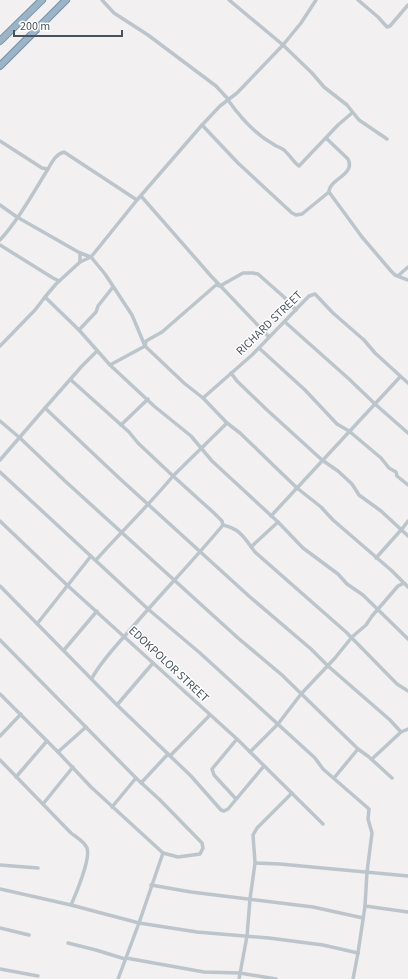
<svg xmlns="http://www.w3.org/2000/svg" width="408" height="979" viewBox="0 0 408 979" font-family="'Source Sans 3',sans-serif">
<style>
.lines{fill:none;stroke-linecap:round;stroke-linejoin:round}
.trunk-casing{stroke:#7491a9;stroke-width:8}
.minor{stroke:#bcc5cc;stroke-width:3.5}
.trunk{stroke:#9cb4c6;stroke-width:6}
.labels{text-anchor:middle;stroke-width:3;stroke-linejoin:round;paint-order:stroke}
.street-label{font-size:12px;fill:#48545d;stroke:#fff}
</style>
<rect width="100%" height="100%" fill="#f2f0f0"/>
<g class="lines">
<defs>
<g id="trunk">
<polyline points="0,41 42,0"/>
<polyline points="0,66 66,0"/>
</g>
</defs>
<!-- trunk casing -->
<use href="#trunk" class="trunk-casing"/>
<!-- minor -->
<g class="minor">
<polyline points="102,0 114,13 148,35 216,86 228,99"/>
<polyline points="229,0 283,45 312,73 324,87 347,105 359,120 387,139"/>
<polyline points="358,0 378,17 387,27 390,26 408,5"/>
<path d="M228,100C240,117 255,134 273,144C277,147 280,147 284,150C290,155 293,162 299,166L338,125L352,113"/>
<polyline points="202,125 238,163 292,213 296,215 302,214 329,192"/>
<path d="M326,138L348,159C356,175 329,179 329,192L362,237L391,271L395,275L408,280"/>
<path d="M0,141L42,168L48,169C52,162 56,154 64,152L137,200"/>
<polyline points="141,196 211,276 269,337"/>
<polyline points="0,205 17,217 80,253 91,257 105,274 132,315 145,346 184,383 203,398 227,423"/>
<path d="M0,240C19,219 33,193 48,169"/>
<polyline points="0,245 53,278 59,281"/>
<polyline points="80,262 91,257 137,200 202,125 220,106 237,93 283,45 301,23 316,0"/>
<polyline points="398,276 408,267"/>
<polyline points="45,297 56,284 80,262 80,253"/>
<polyline points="285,322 349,379 375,404 408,433"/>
<polyline points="79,330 96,312 98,306 113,287"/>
<polyline points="0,346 35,310 45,297 79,330 110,365 154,406 191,436 212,461 278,522 303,548 338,574 347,584 363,595 408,639"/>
<polyline points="259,348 305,390 337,424 349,431 381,458 389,468 396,472 397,476 408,485"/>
<polyline points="110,365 145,346 146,341 162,332 216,285 220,286 243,273 253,273 258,274 284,297 296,310"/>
<polyline points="231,373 237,381 266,409 322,460 338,471 352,484 359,495 381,511 408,536"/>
<path d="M71,380L129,432L138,443L173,476C149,505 121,532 96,560"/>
<polyline points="203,398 252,355 309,296 315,294 333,313 364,340 375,353 408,383"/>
<polyline points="45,408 82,366 97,351"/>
<polyline points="0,421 20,438 65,481 238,638 282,675 358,749 369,757 392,778"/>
<polyline points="121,425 148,399"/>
<polyline points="0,460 45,408 118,477 250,597 311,649 328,666"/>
<polyline points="0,472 148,609 200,653 315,758 323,769 369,809 368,819 372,833 367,872 365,906 358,953 353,979"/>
<polyline points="271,516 400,377"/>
<polyline points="0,521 67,585 237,739 323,824"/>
<polyline points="402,529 408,521"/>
<polyline points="251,547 278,522"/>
<polyline points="376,558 401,530"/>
<polyline points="0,586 117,705 191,776 221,810 224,811 228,809 264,766"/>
<path d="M408,587L391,570L333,520L321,507L297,488L240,433L227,423L173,476L214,513L222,521L223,525C241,529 245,539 255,552L346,632L397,684L408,691"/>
<polyline points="37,624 91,556"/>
<polyline points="0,640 136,778 160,800 202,843 203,848 200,854 178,857 163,853 139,923 118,979"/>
<polyline points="64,650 97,611"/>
<polyline points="328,666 390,720 401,732 372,759"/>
<path d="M92,678C102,660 116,646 130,630C160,595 193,561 223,525"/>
<polyline points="0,694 58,752 91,787 163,853"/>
<polyline points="117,705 153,663"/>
<polyline points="401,732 408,729"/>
<polyline points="0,736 21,714"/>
<polyline points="58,752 86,727"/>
<polyline points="250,752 278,724 301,694 335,658 352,637 366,625 372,616 398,586 404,583"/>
<polyline points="170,756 210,715"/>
<path d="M0,760L71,833C76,837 84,841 87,848C91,858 76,894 71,905L139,923L197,932L269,938L323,945L358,953"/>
<polyline points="16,777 47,741"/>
<polyline points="334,778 358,749"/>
<polyline points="141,783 168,754"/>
<polyline points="236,799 214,775 212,769 237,739"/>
<polyline points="43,804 73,767"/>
<polyline points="112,807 136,778"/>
<polyline points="255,863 280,864 408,876"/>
<polyline points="0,865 38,868"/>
<polyline points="151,885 191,892 313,907 363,918"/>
<polyline points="0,889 71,905"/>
<polyline points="365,906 408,912"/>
<polyline points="0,928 29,935"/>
<polyline points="68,943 96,950 125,959"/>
<polyline points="126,958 204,972 240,973 276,979"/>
<polyline points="0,969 38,976"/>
<polyline points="239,979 247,936 250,899 255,863 253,835 257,828 292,793"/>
</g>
<!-- trunk -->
<use href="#trunk" class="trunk"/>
</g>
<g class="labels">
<!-- street labels -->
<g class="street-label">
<text transform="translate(269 323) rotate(-44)" y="4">RICHARD STREET</text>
<text transform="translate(169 664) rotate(43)" y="4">EDOKPOLOR STREET</text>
</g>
</g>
<!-- scale -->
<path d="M14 30v6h108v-6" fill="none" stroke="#48545d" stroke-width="2"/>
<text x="20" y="30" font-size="12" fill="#48545d" stroke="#ffffff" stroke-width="3" paint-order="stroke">200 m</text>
</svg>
